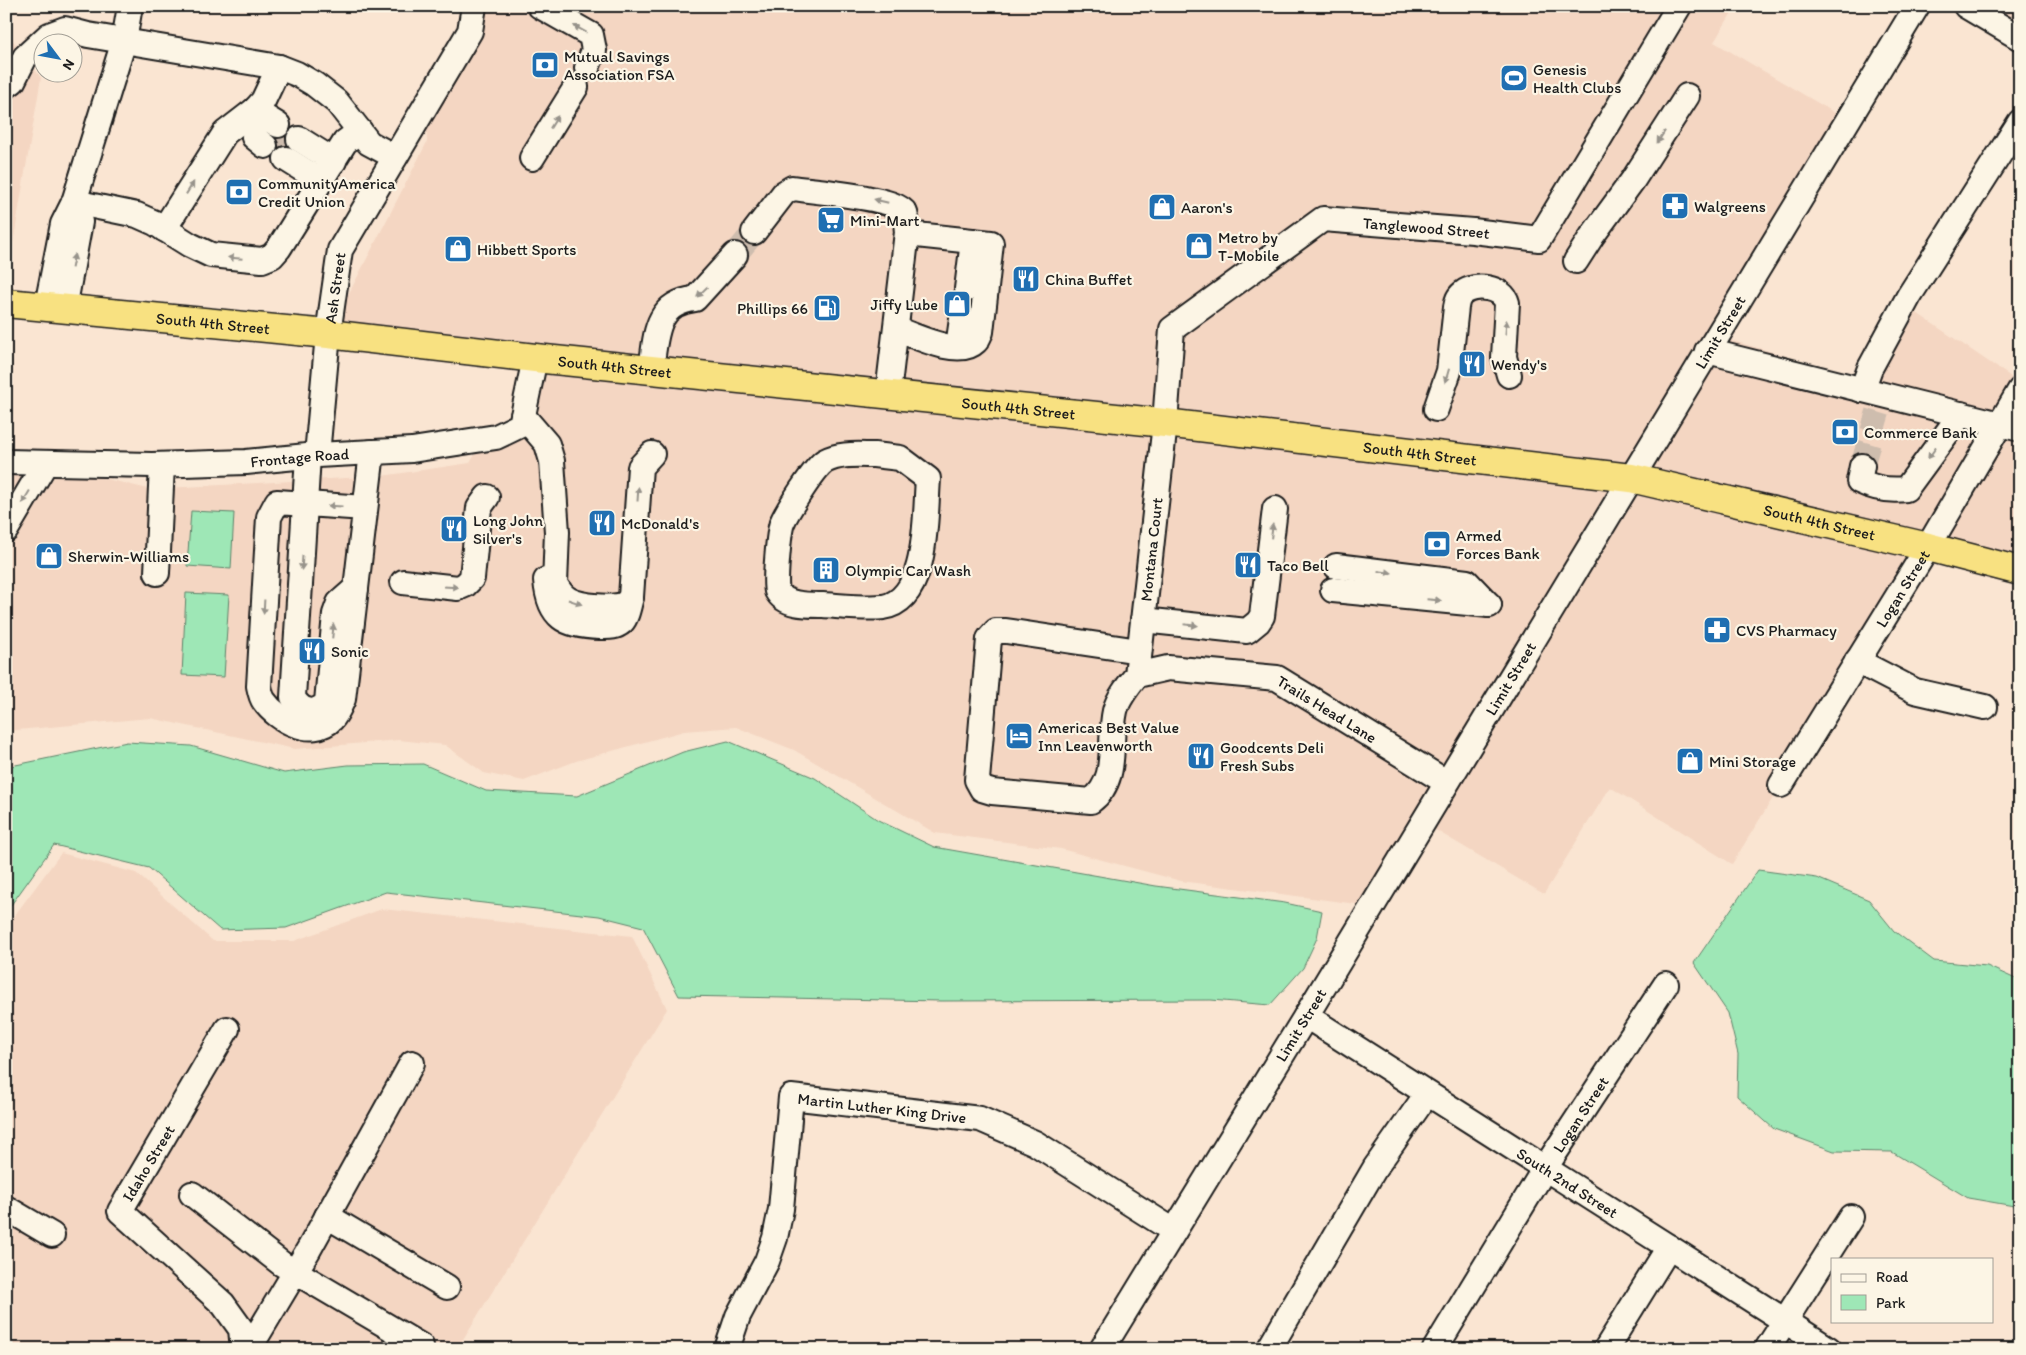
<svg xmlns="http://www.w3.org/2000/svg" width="2026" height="1355" viewBox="0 0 2026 1355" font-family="Itim,sans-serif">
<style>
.built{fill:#f4d6c2}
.green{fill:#9ee7b6;stroke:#5d8269}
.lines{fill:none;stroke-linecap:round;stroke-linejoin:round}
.minor-tunnel{stroke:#cebdae;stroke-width:24;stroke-dasharray:24 12;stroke-linecap:butt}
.minor-casing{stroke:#1c1c1c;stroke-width:28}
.highway-casing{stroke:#1c1c1c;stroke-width:31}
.minor{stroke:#fcf5e5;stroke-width:24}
.highway{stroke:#f8e181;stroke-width:28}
.oneway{fill:#97938b}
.labels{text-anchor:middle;stroke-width:4.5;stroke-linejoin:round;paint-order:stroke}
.poi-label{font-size:16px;fill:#1c1c1c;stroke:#fcf5e5;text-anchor:start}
.street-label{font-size:16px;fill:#1c1c1c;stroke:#fcf5e5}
</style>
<rect width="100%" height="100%" fill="#fae5d2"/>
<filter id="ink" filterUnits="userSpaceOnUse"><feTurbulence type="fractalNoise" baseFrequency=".02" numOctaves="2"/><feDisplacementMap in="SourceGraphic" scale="10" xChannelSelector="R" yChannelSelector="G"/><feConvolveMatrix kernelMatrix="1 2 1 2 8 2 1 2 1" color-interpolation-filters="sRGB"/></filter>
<g filter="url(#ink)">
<!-- built -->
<g class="built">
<polygon points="474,6 1736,6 1714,42 1847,120 1716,336 1859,377 1905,305 2020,383 2000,424 2020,429 2020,571 1928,547 1732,864 1610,787 1544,894 1422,822 1372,906 1181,881 1061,849 935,833 794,750 736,727 684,731 576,761 524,781 484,773 445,745 399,740 295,749 150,718 6,731 6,462 45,464 148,489 382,476 470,463 484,439 521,425 535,358 328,334 427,142 426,105"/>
<polygon points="1966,6 2020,6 2020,38"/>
<polygon points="6,31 41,78 9,267 6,267"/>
<polygon points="61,853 136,873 213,941 294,941 382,909 632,936 667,1009 457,1349 6,1349 6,927"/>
</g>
<!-- green -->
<g class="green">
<polygon points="191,511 234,513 231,569 187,566"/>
<polygon points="186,593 229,595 224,677 182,675"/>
<polygon points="728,741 815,778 878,820 934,847 1156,886 1285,903 1322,911 1317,938 1303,968 1270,1005 1211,1000 941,1001 679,996 643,927 599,916 386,892 286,928 220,930 149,868 54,845 6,912 6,767 127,742 191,746 284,773 348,765 423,764 486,791 577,796 683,752"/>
<polygon points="1758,870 1817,878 1869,900 1894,931 1934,961 1987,966 2020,981 2020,1207 1968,1198 1892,1152 1834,1151 1774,1129 1737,1096 1738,1054 1728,1013 1694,963"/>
</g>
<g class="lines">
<!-- minor-tunnel -->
<g class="minor-tunnel">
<polyline points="271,137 292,150"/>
<polyline points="735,255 754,232"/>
<polyline points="962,319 967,289"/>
<polyline points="1862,466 1878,412"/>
</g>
<defs>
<g id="minor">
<polyline points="540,6 591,35 594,50 587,68"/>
<polyline points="1966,6 2020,38"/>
<polyline points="6,86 13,81 25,57 49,35 65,29 88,35 279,67 297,74 314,84 337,102 369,143 395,157"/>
<polyline points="256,109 254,137 265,146"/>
<polyline points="256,109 260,114 278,125"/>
<polyline points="299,139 334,161"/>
<polyline points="532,158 576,87"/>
<polyline points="286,159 321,181"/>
<polyline points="74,202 137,215 155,223 190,245 211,255 262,260 272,256 279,248 345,142 360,131"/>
<polyline points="164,229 225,133 256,109 263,101 279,67"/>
<path d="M754,232L784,193L792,188C812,191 896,197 905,213C907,217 906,227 907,232L888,394"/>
<polyline points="1576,261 1592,236 1633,180 1687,96"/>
<polyline points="967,289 973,241"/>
<polyline points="47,306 63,224 74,202 124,41 130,6"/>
<polyline points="64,309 80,222 74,202"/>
<path d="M896,329C913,335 959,358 975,342C978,340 979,335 981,332L991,243L907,234"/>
<polyline points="958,347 962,319"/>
<polyline points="1707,351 2020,429"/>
<path d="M651,370C656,338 654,303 695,299L735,255"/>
<polyline points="1862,390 1870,368 1909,296 2020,122"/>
<path d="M1436,409L1449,371L1456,307C1457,301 1458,297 1463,293C1475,283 1503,287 1507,303L1504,357L1509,375"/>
<path d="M523,416L547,444L552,461L557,532L555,584C559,590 562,596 568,599C579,606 616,610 626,603C628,601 629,599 631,597L640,467L652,454"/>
<path id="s1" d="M317,455L328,334L340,250L470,31L474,6"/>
<path d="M874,455L900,458L928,479C925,514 929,600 883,607C867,609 840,606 823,605C808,605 785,606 777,591C774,584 779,531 782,523C787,511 815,467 825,461C840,453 858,455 874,455Z"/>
<path d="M308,456L293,697C300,712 316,716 327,702L335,614L339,603L356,588"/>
<path id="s2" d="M6,462L152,465L246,462L317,455L412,450L496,437L521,425L535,358"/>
<path d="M1862,466L1859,481C1875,489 1889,491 1906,489L1961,414"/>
<path d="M365,508L277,502L269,517L259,686C260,691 261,697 264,701C277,720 312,739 332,719C337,714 340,706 343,699L372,452"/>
<polyline points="6,530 45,464"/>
<polyline points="1336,566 1467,582 1489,605"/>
<polyline points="157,573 162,465"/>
<path d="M546,580C549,618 565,626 600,627C608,627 615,628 622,622C627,617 629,604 631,597"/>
<polyline points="403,582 458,588 465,585 472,578 479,508 487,497"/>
<polyline points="1333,590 1489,605"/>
<polyline points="1143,620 1247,631 1258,622 1262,616 1275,509"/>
<path id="s3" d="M1139,651L1006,631H996L989,639L977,780L982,789L992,792L1091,801C1120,780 1108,741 1115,711C1118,698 1129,685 1137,675L1165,423L1172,329L1323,219L1473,231L1539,239L1679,6"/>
<polyline points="1857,661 1915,691 1985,707"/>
<path id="s4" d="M1137,675L1168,668L1277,678L1446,782"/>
<path id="s5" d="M1781,785L1928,547L2020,390"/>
<path id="s6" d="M1306,1016L1829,1349"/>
<polyline points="227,1029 120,1211 223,1304 241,1329 243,1349"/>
<polyline points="192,1194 282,1264 421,1346"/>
<polyline points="6,1208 52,1235"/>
<polyline points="327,1216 447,1287"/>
<polyline points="249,1349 309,1249 412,1063"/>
<path id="s7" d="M727,1349L738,1316L767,1261L775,1238L781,1209L791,1097L980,1119L1035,1143L1174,1231"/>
<path id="s8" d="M1102,1349L1306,1016L1917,6"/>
<polyline points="1269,1349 1375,1168 1427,1094"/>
<path id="s9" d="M1435,1349L1545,1168L1666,984"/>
<polyline points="1606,1349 1669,1247"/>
<polyline points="1767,1349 1851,1217"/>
</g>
<g id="highway">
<path id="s10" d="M6,303L328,334L535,358L1165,423L1631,478L1928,547L2020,571"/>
</g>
</defs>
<!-- minor casing -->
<use href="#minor" class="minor-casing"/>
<!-- highway casing -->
<use href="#highway" class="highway-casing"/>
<!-- minor -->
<use href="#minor" class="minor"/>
<!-- highway -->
<use href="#highway" class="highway"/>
</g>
<!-- one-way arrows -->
<defs><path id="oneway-solid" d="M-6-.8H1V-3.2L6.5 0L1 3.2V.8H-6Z" transform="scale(1.25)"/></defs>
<g class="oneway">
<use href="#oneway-solid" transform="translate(580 29) rotate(-151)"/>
<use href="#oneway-solid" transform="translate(554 122) rotate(-58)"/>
<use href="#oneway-solid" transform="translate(1661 137) rotate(123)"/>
<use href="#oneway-solid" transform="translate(190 188) rotate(-58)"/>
<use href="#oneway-solid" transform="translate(881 201) rotate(-166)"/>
<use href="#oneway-solid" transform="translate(235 258) rotate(-175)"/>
<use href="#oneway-solid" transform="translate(73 261) rotate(-79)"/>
<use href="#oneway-solid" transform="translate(702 292) rotate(136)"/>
<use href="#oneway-solid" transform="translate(1506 327) rotate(-86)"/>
<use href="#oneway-solid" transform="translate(1447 376) rotate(106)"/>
<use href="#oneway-solid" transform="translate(1932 453) rotate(126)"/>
<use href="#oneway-solid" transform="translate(638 494) rotate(-86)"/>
<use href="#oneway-solid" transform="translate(26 497) rotate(121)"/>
<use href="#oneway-solid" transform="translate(335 506) rotate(-176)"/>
<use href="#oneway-solid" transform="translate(1272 531) rotate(-83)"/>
<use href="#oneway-solid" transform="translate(302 563) rotate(94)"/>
<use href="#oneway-solid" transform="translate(1385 572) rotate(7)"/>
<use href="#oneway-solid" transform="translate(451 587) rotate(3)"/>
<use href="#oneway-solid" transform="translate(1434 600) rotate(5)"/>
<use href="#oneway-solid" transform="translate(575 602) rotate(19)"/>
<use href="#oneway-solid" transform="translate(264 607) rotate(93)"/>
<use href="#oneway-solid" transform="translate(1191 625) rotate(6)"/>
<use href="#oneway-solid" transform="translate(333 631) rotate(-84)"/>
</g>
</g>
<!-- icons -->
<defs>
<symbol id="bank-square" viewBox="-11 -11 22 22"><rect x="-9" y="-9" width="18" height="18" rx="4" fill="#1f6fb2" stroke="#fcf5e5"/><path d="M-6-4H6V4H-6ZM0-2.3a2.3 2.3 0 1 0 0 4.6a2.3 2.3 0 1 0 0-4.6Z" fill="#fff"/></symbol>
<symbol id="stadium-square" viewBox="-11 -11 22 22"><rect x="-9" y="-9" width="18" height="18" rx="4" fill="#1f6fb2" stroke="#fcf5e5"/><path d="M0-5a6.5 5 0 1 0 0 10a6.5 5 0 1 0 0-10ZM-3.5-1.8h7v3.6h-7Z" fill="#fff"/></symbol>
<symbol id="pharmacy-square" viewBox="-11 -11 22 22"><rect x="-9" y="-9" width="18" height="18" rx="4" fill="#1f6fb2" stroke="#fcf5e5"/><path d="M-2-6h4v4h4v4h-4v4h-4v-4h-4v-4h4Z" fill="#fff"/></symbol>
<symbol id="shop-square" viewBox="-11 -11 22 22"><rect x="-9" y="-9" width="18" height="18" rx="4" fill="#1f6fb2" stroke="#fcf5e5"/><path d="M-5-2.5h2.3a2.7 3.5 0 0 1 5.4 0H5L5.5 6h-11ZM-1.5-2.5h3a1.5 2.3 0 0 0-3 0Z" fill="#fff"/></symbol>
<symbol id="supermarket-square" viewBox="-11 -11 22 22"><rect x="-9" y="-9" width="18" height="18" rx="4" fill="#1f6fb2" stroke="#fcf5e5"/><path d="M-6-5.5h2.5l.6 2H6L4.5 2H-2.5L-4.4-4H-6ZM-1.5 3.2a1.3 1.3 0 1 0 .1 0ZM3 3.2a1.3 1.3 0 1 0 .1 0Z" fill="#fff"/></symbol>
<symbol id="restaurant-square" viewBox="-11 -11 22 22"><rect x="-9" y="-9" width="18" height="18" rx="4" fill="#1f6fb2" stroke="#fcf5e5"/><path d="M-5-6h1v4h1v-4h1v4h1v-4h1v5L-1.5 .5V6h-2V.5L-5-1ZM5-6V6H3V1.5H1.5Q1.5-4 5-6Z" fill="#fff"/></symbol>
<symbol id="fuel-square" viewBox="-11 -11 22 22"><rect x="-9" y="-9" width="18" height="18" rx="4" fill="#1f6fb2" stroke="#fcf5e5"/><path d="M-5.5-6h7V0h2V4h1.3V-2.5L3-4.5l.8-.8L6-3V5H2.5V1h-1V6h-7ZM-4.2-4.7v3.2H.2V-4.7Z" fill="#fff"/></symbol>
<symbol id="building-square" viewBox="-11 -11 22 22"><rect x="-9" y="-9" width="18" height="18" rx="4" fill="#1f6fb2" stroke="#fcf5e5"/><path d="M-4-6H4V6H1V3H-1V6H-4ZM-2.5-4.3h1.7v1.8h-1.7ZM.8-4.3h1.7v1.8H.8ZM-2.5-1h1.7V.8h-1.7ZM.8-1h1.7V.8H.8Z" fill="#fff"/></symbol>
<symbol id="hotel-square" viewBox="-11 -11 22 22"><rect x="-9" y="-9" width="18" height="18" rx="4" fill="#1f6fb2" stroke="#fcf5e5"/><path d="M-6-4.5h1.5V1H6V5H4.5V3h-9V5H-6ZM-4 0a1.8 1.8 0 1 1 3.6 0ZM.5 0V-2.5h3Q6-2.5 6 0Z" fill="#fff"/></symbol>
</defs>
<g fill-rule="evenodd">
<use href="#bank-square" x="529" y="49" width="32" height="32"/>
<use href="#stadium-square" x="1498" y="62" width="32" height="32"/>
<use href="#bank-square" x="223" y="176" width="32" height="32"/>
<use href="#pharmacy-square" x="1659" y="190" width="32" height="32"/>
<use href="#shop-square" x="1146" y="191" width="32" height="32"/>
<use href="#supermarket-square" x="815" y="204" width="32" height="32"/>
<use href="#shop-square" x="1183" y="230" width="32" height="32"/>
<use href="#shop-square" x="442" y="233" width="32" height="32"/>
<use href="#restaurant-square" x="1010" y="263" width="32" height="32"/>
<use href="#shop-square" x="941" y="288" width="32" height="32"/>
<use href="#fuel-square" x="811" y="292" width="32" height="32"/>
<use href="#restaurant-square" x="1456" y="348" width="32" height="32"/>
<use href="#bank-square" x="1829" y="416" width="32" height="32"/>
<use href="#restaurant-square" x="586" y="507" width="32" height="32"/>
<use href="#restaurant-square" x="438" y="513" width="32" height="32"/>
<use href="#bank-square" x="1421" y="528" width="32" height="32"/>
<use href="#shop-square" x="33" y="540" width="32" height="32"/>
<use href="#restaurant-square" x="1232" y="549" width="32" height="32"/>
<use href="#building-square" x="810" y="554" width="32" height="32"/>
<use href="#pharmacy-square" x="1701" y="614" width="32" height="32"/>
<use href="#restaurant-square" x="296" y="635" width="32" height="32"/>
<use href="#hotel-square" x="1003" y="720" width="32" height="32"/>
<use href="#restaurant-square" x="1185" y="740" width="32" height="32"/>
<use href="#shop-square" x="1674" y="745" width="32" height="32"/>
</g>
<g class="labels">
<!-- poi labels -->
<g class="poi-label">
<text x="564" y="62">Mutual Savings<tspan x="564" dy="18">Association FSA</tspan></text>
<text x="1533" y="75">Genesis<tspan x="1533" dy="18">Health Clubs</tspan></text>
<text x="258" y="189">CommunityAmerica<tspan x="258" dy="18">Credit Union</tspan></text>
<text x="1694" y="212">Walgreens</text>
<text x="1181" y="213">Aaron's</text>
<text x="850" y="226">Mini-Mart</text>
<text x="1218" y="243">Metro by<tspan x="1218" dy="18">T-Mobile</tspan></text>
<text x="477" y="255">Hibbett Sports</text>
<text x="1045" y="285">China Buffet</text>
<text x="938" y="310" text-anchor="end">Jiffy Lube</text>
<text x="808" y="314" text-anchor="end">Phillips 66</text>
<text x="1491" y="370">Wendy's</text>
<text x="1864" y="438">Commerce Bank</text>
<text x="473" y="526">Long John<tspan x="473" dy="18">Silver's</tspan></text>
<text x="621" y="529">McDonald's</text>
<text x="1456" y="541">Armed<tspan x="1456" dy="18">Forces Bank</tspan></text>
<text x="68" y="562">Sherwin-Williams</text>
<text x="1267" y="571">Taco Bell</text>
<text x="845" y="576">Olympic Car Wash</text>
<text x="1736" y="636">CVS Pharmacy</text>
<text x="331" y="657">Sonic</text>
<text x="1038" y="733">Americas Best Value<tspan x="1038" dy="18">Inn Leavenworth</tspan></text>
<text x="1220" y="753">Goodcents Deli<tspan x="1220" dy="18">Fresh Subs</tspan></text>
<text x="1709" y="767">Mini Storage</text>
</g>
<!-- street labels -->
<g class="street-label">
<text dy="6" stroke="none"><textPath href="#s3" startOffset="1194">Tanglewood Street</textPath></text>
<text dy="6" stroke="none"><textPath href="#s1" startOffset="168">Ash Street</textPath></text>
<text dy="6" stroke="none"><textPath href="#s10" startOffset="208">South 4th Street</textPath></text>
<text dy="6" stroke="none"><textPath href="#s8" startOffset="1190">Limit Street</textPath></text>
<text dy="6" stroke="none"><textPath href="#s10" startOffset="612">South 4th Street</textPath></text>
<text dy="6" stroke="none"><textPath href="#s10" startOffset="1018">South 4th Street</textPath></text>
<text dy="6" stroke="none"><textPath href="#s10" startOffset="1422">South 4th Street</textPath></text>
<text dy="6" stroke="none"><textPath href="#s2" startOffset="294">Frontage Road</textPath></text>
<text dy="6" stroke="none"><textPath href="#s10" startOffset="1828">South 4th Street</textPath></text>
<text dy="6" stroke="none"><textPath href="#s3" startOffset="682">Montana Court</textPath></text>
<text dy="6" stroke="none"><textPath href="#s5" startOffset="231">Logan Street</textPath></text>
<text dy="6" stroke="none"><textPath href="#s8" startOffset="785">Limit Street</textPath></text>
<text dy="6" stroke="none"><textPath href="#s4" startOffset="200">Trails Head Lane</textPath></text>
<text dy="6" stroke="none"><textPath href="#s8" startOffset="380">Limit Street</textPath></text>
<text dy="6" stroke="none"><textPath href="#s7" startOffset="355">Martin Luther King Drive</textPath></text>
<text dy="6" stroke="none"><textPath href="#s9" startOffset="276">Logan Street</textPath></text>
<text transform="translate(148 1163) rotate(-59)" y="6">Idaho Street</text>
<text dy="6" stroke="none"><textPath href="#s6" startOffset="310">South 2nd Street</textPath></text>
</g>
</g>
<!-- margin -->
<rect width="2026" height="1355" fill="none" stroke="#fcf5e5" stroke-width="25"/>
<rect x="12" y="12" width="2001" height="1330" fill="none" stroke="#1c1c1c" stroke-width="2" filter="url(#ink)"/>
<!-- legend -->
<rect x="1831" y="1258" width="162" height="65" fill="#fcf5e5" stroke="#a29e95"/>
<rect x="1841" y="1274" width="25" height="8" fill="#fcf5e5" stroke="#a29e95"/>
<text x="1876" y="1282" font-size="15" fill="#1c1c1c">Road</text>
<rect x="1841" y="1295" width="25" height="15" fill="#9ee7b6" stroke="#a29e95"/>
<text x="1876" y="1308" font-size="15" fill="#1c1c1c">Park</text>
<!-- north arrow -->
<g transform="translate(58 58) rotate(122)"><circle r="24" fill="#fcf5e5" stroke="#a29e95"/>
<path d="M0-4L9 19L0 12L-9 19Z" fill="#1f6fb2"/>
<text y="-8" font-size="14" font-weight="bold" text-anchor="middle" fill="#1c1c1c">N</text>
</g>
</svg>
